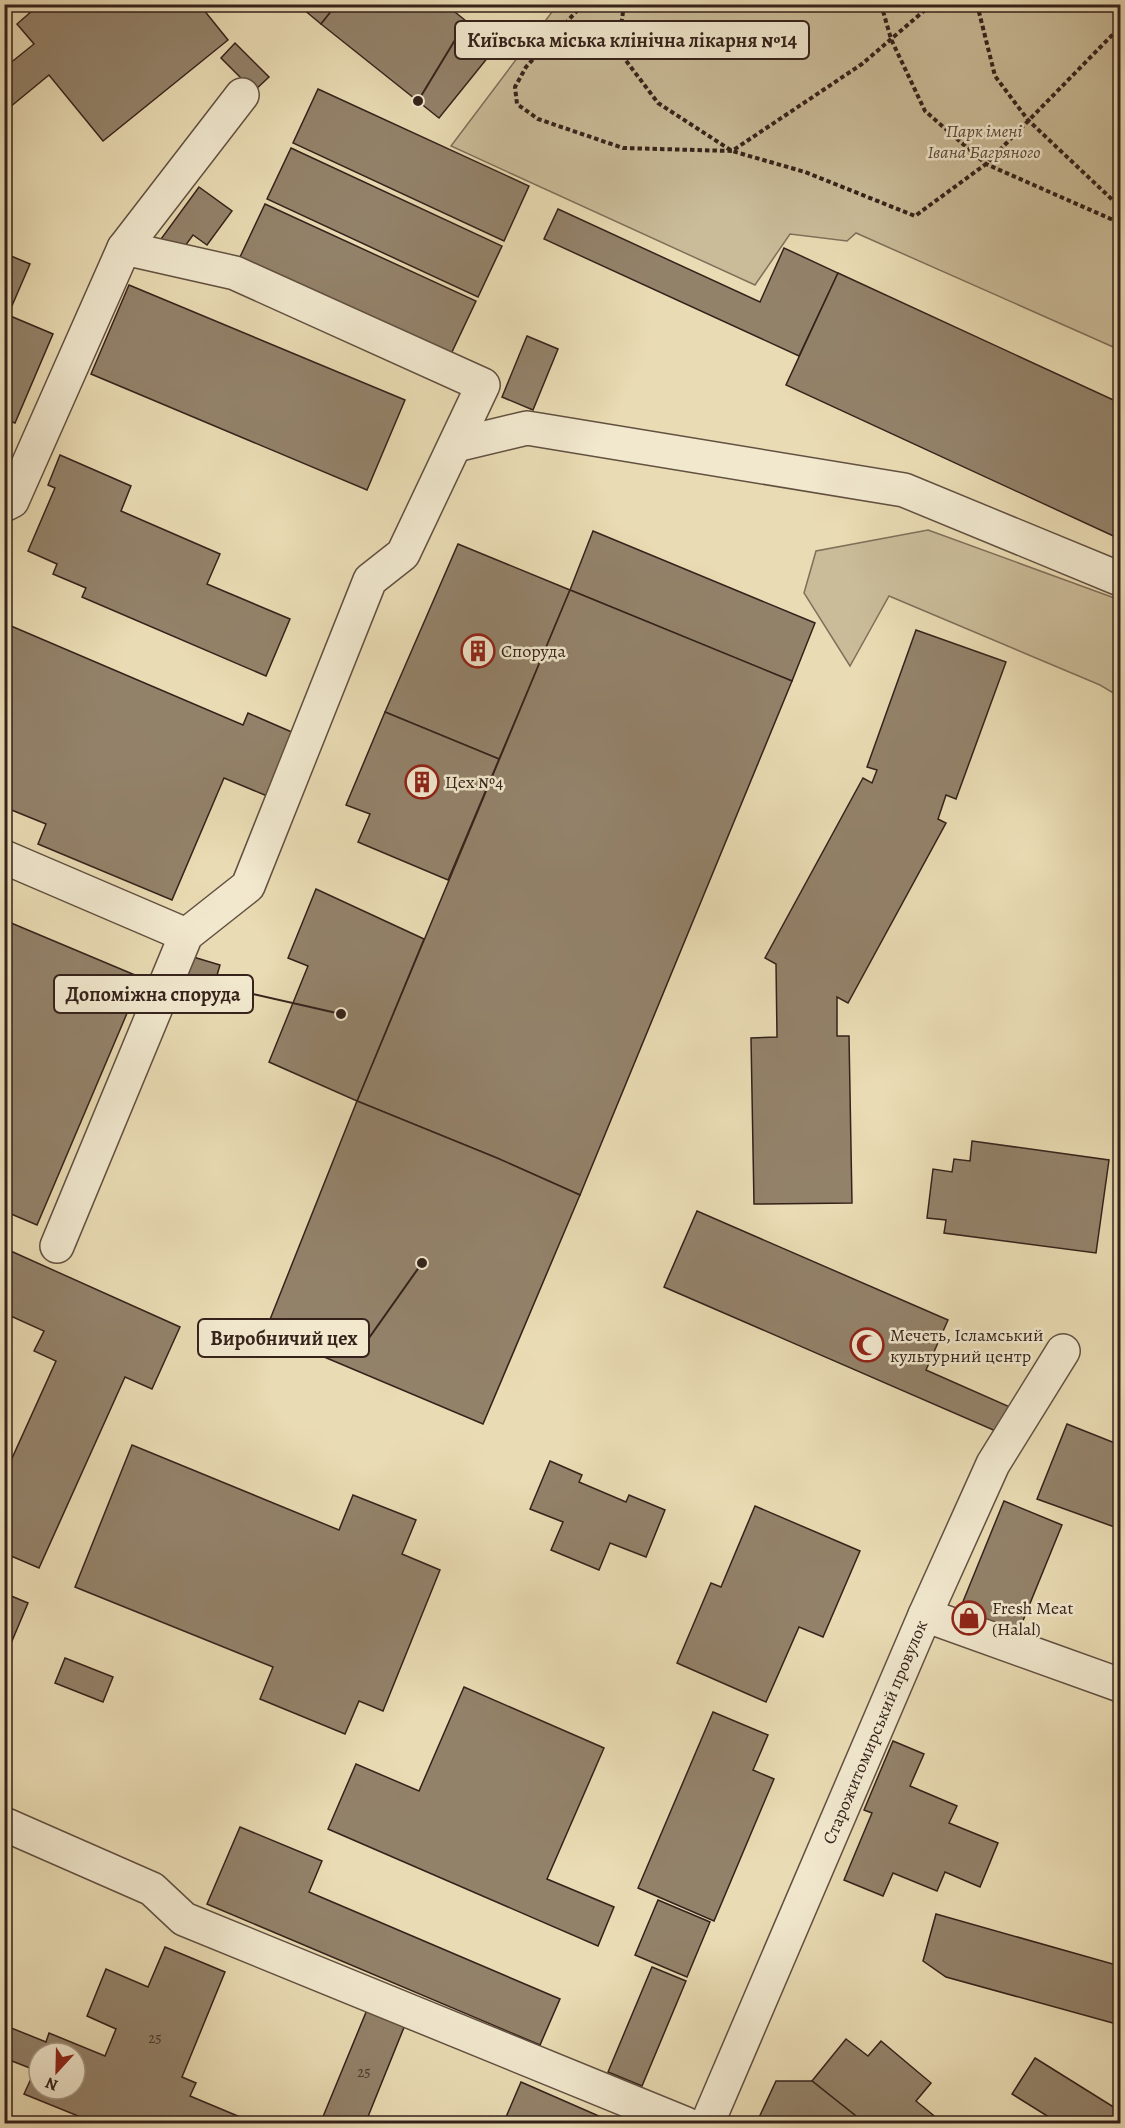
<svg xmlns="http://www.w3.org/2000/svg" width="1125" height="2128" viewBox="0 0 1125 2128" font-family="Alegreya,serif">
<style>
.green{fill:#cabc99;stroke:#806f5a;stroke-width:1.5}
.building{fill:#93826a;stroke:#35221b;stroke-width:1.5;fill-rule:evenodd}
.lines{fill:none;stroke-linecap:round;stroke-linejoin:round}
.minor-casing{stroke:#625041;stroke-width:36}
.path{stroke:#35221b;stroke-width:4;stroke-dasharray:4.5 3;stroke-linecap:butt}
.minor{stroke:#f1e8ce;stroke-width:33}
.labels{text-anchor:middle;stroke-width:5;stroke-linejoin:round;paint-order:stroke}
.number-label{font-size:15px;fill:#4c3a2f}
.park-label{font-size:18px;font-style:italic;fill:#5a483a;stroke:#f1e8ce}
.poi-label{font-size:18px;fill:#35221b;stroke:#f1e8ce;text-anchor:start}
.street-label{font-size:18px;fill:#35221b;stroke:#f1e8ce}
.leader{fill:none;stroke:#35221b;stroke-width:2}
.callout-dot{fill:#35221b;stroke:#f1e8ce;stroke-width:2}
.callout{fill:#f1e8ce;stroke:#35221b;stroke-width:2}
.callout-label{font-size:20px;text-anchor:middle;font-weight:bold;fill:#35221b}
</style>
<rect width="100%" height="100%" fill="#e9dbb3"/>
<filter id="stains"><feTurbulence type="fractalNoise" baseFrequency=".00333" numOctaves="4"/><feColorMatrix values="0 0 0 0 .2 0 0 0 0 .09 0 0 0 0 .02 0 0 0 .5 -.17"/></filter>
<radialGradient id="worn" r=".72"><stop offset=".6" stop-color="#630" stop-opacity="0"/><stop offset="1" stop-color="#630" stop-opacity=".3"/></radialGradient>
<!-- green -->
<g class="green">
<polygon points="558,4 1120,5 1120,350 856,233 847,241 790,234 755,285 451,146"/>
<polygon points="928,530 1120,600 1120,697 1100,685 889,596 850,666 804,593 816,551"/>
</g>
<!-- building -->
<g class="building">
<polygon points="40,4 199,4 228,40 103,141 49,75 4,112 4,68 34,44 17,24"/>
<polygon points="297,4 337,4 321,24"/>
<polygon points="337,4 445,4 497,46 439,118 321,24"/>
<polygon points="235,43 269,77 254,91 221,58"/>
<polygon points="318,89 529,186 504,241 293,143"/>
<polygon points="291,148 502,246 478,297 267,199"/>
<polygon points="199,187 232,211 207,245 193,235 180,253 161,239"/>
<polygon points="265,204 476,301 451,354 240,257"/>
<polygon points="558,209 760,302 784,248 838,273 799,356 544,239"/>
<polygon points="4,253 30,264 8,315 53,334 15,423 4,419"/>
<polygon points="838,273 1120,403 1120,539 786,385"/>
<polygon points="129,285 405,400 367,490 91,374"/>
<polygon points="527,336 558,349 533,410 502,397"/>
<polygon points="60,455 131,486 121,511 220,554 207,584 290,619 266,676 82,597 86,588 53,574 57,564 28,551 55,488 48,485"/>
<polygon points="593,531 815,623 792,681 570,590"/>
<polygon points="458,544 570,590 499,759 385,712"/>
<polygon points="570,590 792,681 580,1195 497,1158 357,1101"/>
<polygon points="4,623 243,725 248,713 294,733 267,796 224,778 172,900 38,844 46,824 4,807"/>
<polygon points="916,630 1006,662 956,799 946,795 938,819 946,823 848,1003 837,997 837,1036 849,1036 852,1203 754,1204 751,1038 777,1037 776,964 765,958 863,778 872,783 877,770 867,767"/>
<polygon points="385,712 499,759 448,880 358,842 370,814 346,805"/>
<polygon points="316,889 424,939 357,1101 269,1062 308,966 288,958"/>
<polygon points="4,920 142,978 37,1225 4,1211"/>
<polygon points="190,956 220,965 208,1006 178,997"/>
<polygon points="357,1101 497,1158 580,1195 483,1424 265,1332"/>
<polygon points="972,1141 1109,1160 1096,1253 944,1233 946,1220 927,1218 933,1169 952,1172 954,1159 970,1161"/>
<polygon points="697,1211 948,1320 926,1370 1010,1407 998,1432 664,1287"/>
<polygon points="4,1248 180,1327 152,1389 125,1377 39,1568 4,1553 4,1476 56,1361 34,1351 44,1331 4,1313"/>
<polygon points="1067,1424 1120,1445 1120,1529 1037,1499"/>
<polygon points="132,1445 339,1530 353,1495 416,1520 402,1554 440,1570 383,1711 359,1701 345,1734 260,1699 273,1667 75,1587"/>
<polygon points="550,1461 582,1475 579,1482 626,1502 629,1495 665,1510 646,1557 610,1543 599,1570 551,1550 563,1522 530,1509"/>
<polygon points="1004,1501 1062,1525 1009,1655 951,1631"/>
<polygon points="755,1506 860,1551 823,1637 799,1627 766,1702 677,1663 711,1583 721,1587"/>
<polygon points="4,1593 28,1603 4,1660"/>
<polygon points="65,1658 113,1677 103,1702 55,1683"/>
<polygon points="464,1687 604,1748 547,1879 614,1907 598,1946 328,1829 356,1764 419,1791"/>
<polygon points="713,1712 768,1735 753,1770 774,1779 714,1921 638,1888"/>
<polygon points="893,1741 924,1754 910,1786 957,1806 949,1823 998,1843 980,1887 945,1872 937,1891 893,1873 883,1896 844,1880 872,1813 864,1810"/>
<polygon points="240,1827 322,1861 309,1892 560,1999 540,2045 207,1904"/>
<polygon points="658,1900 710,1922 687,1977 635,1955"/>
<polygon points="936,1914 1120,1966 1120,2025 946,1977 923,1961"/>
<path d="M165,1947L225,1972L182,2077L196,2083L190,2096L257,2124H81L83,2118L24,2094L35,2070L4,2058V2025L46,2042L49,2033L105,2056L116,2029L87,2016L106,1969L148,1987ZM39,2053H75V2089H39Z"/>
<polygon points="652,1967 686,1981 642,2086 608,2072"/>
<polygon points="369,2005 407,2020 365,2124 320,2124"/>
<polygon points="846,2039 868,2056 881,2041 931,2083 916,2101 944,2124 866,2124 812,2081"/>
<polygon points="1035,2058 1120,2111 1120,2124 1060,2124 1012,2094"/>
<polygon points="776,2081 812,2081 866,2124 756,2124"/>
<polygon points="521,2082 617,2124 503,2124"/>
</g>
<g class="lines">
<defs>
<g id="minor">
<polyline points="456,445 527,428 904,490 1120,579"/>
<polyline points="4,505 12,501 124,248 242,95"/>
<polyline points="4,857 186,935"/>
<polyline points="57,1246 186,935 248,886 370,580 403,554 483,385 235,273 124,248"/>
<polyline points="925,1615 1120,1685"/>
<polyline points="4,1824 152,1889 184,1919 686,2124"/>
<polyline points="707,2124 925,1615 993,1464 1063,1351"/>
</g>
</defs>
<!-- minor casing -->
<use href="#minor" class="minor-casing"/>
<!-- path -->
<g class="path">
<polyline points="583,4 526,67 515,87 517,104 538,119 623,148 732,151 862,64 932,4"/>
<polyline points="624,4 618,50 658,103 732,151 805,172 915,216 986,164 1120,27"/>
<polyline points="881,4 891,39 925,111 986,164 1120,223"/>
<polyline points="977,4 995,76 1028,120 1120,207"/>
</g>
<!-- minor -->
<use href="#minor" class="minor"/>
</g>
<!-- icons -->
<defs>
<symbol id="building-ring" viewBox="-11 -11 22 22"><circle r="9.5" fill="#f1e8ce" stroke="#8f2418" stroke-width="1.5"/><path d="M-4-6H4V6H1V3H-1V6H-4ZM-2.5-4.3h1.7v1.8h-1.7ZM.8-4.3h1.7v1.8H.8ZM-2.5-1h1.7V.8h-1.7ZM.8-1h1.7V.8H.8Z" fill="#8f2418"/></symbol>
<symbol id="mosque-ring" viewBox="-11 -11 22 22"><circle r="9.5" fill="#f1e8ce" stroke="#8f2418" stroke-width="1.5"/><path d="M3.5-4.9A6 6 0 1 0 3.5 4.9A5 5 0 1 1 3.5-4.9Z" fill="#8f2418"/></symbol>
<symbol id="shop-ring" viewBox="-11 -11 22 22"><circle r="9.5" fill="#f1e8ce" stroke="#8f2418" stroke-width="1.5"/><path d="M-5-2.5h2.3a2.7 3.5 0 0 1 5.4 0H5L5.5 6h-11ZM-1.5-2.5h3a1.5 2.3 0 0 0-3 0Z" fill="#8f2418"/></symbol>
</defs>
<g fill-rule="evenodd">
<use href="#building-ring" x="459" y="632" width="38" height="38"/>
<use href="#building-ring" x="403" y="763" width="38" height="38"/>
<use href="#mosque-ring" x="848" y="1326" width="38" height="38"/>
<use href="#shop-ring" x="950" y="1599" width="38" height="38"/>
</g>
<g class="labels">
<!-- number labels -->
<g class="number-label">
<text x="155" y="2043">25</text>
<text x="364" y="2077">25</text>
</g>
<!-- park labels -->
<g class="park-label">
<text x="984" y="137">Парк імені<tspan x="984" dy="21">Івана Багряного</tspan></text>
</g>
<!-- poi labels -->
<g class="poi-label">
<text x="501" y="657">Споруда</text>
<text x="445" y="788">Цех №4</text>
<text x="890" y="1341">Мечеть, Ісламський<tspan x="890" dy="21">культурний центр</tspan></text>
<text x="992" y="1614">Fresh Meat<tspan x="992" dy="21">(Halal)</tspan></text>
</g>
<!-- street labels -->
<g class="street-label">
<text transform="translate(875 1732) rotate(-67)" y="6">Старожитомирський провулок</text>
</g>
</g>
<!-- callouts -->
<path class="leader" d="M418 101L455 40M341 1014L253 994M422 1263L369 1338"/>
<g class="callout-dot">
<circle cx="418" cy="101" r="6"/>
<circle cx="341" cy="1014" r="6"/>
<circle cx="422" cy="1263" r="6"/>
</g>
<g class="callout">
<rect x="455" y="21" width="354" height="38" rx="6"/>
<rect x="54" y="975" width="199" height="38" rx="6"/>
<rect x="198" y="1319" width="171" height="38" rx="6"/>
</g>
<g class="callout-label">
<text x="632" y="47">Київська міська клінічна лікарня №14</text>
<text x="153" y="1001">Допоміжна споруда</text>
<text x="284" y="1345">Виробничий цех</text>
</g>
<!-- margin -->
<rect width="1125" height="2128" fill="none" stroke="#e9dbb3" stroke-width="24"/>
<rect x="6" y="6" width="1113" height="2116" fill="none" stroke="#35221b" stroke-width="3"/>
<rect x="12" y="12" width="1101" height="2104" fill="none" stroke="#35221b" stroke-width="1.5"/>
<!-- north arrow -->
<g transform="translate(57 2071) rotate(202)"><circle r="28" fill="#f1e8ce" stroke="#a69986" stroke-width="1.5"/>
<path d="M0-4.5L10 22L0 15L-10 22Z" fill="#8f2418"/>
<text y="-9" font-size="16" font-weight="bold" text-anchor="middle" fill="#35221b">N</text>
</g>
<rect width="100%" height="100%" filter="url(#stains)"/>
<rect width="100%" height="100%" fill="url(#worn)"/>
</svg>
